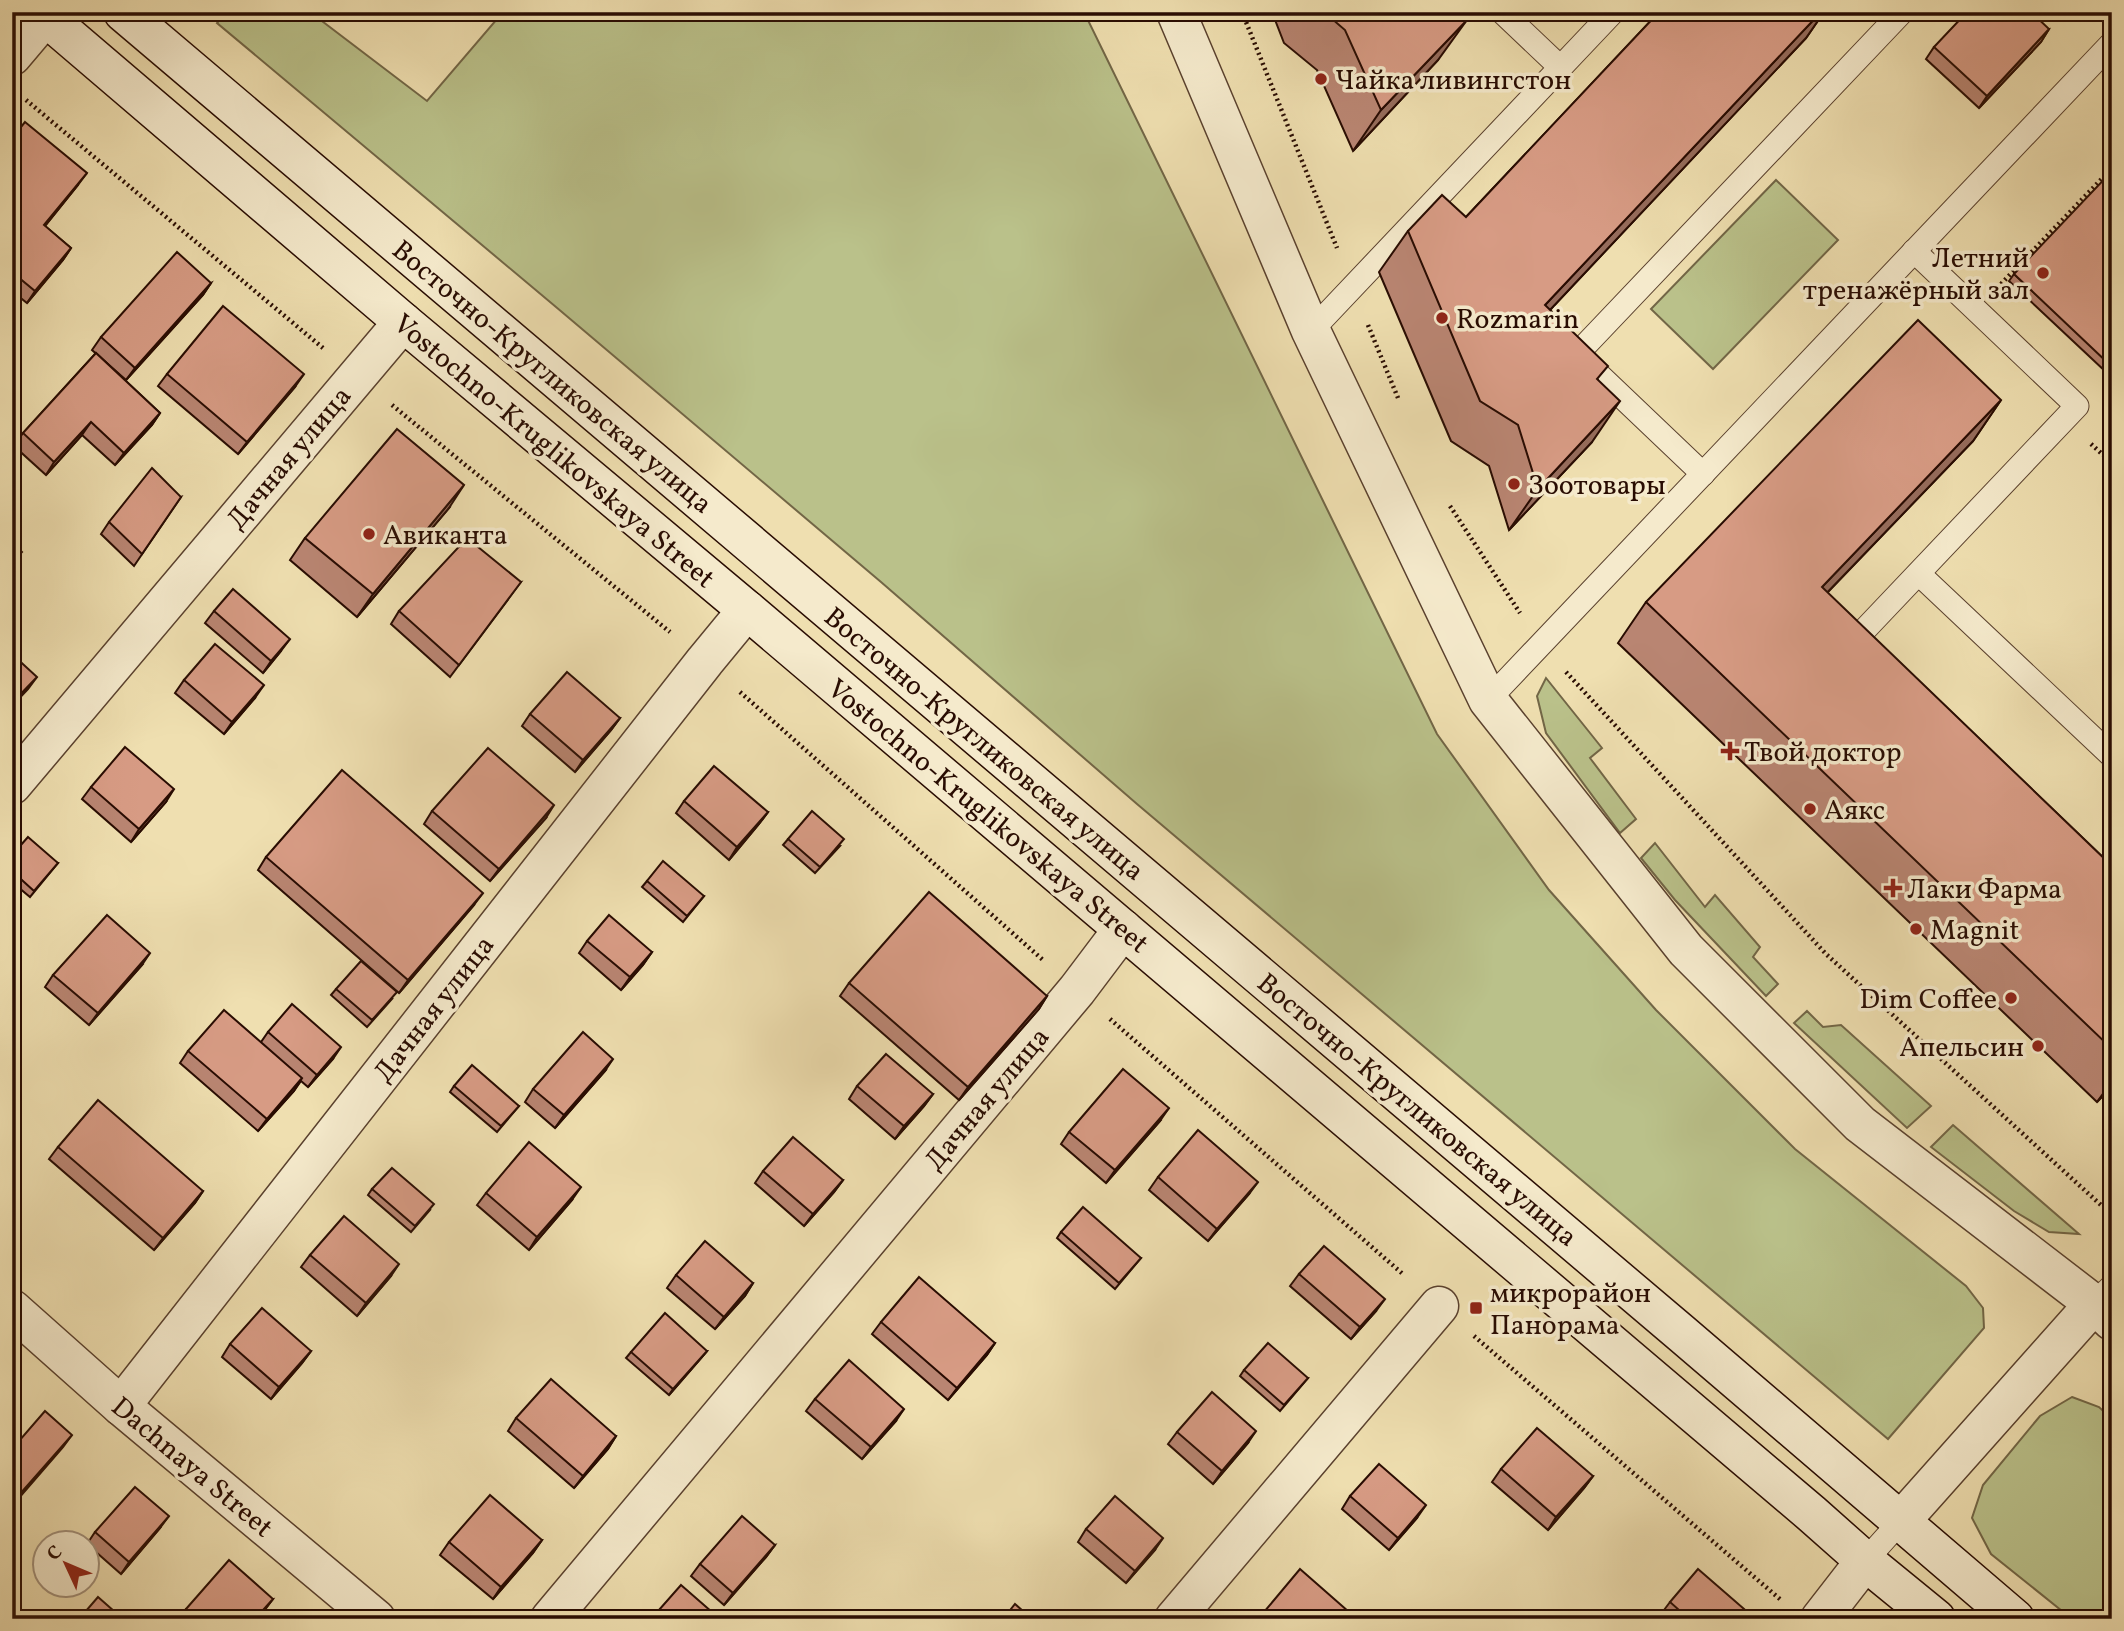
<svg xmlns="http://www.w3.org/2000/svg" width="2124" height="1631" viewBox="0 0 2124 1631" font-family="Vollkorn,serif">
<style>
.green{fill:#bac18a;stroke:#726646;stroke-width:2}
.lines{fill:none;stroke-linecap:round;stroke-linejoin:round}
.lane-casing{stroke:#5a412e;stroke-width:25}
.street-casing{stroke:#5a412e;stroke-width:41}
.secondary-casing{stroke:#290c02;stroke-width:41}
.path{stroke:#290c02;stroke-width:4.5;stroke-dasharray:2 3.5;stroke-linecap:butt}
.lane{stroke:#f5eacc;stroke-width:23}
.street{stroke:#f5eacc;stroke-width:38}
.secondary{stroke:#f5eacc;stroke-width:38}
.wall{fill:#b98572;stroke:#290c02;stroke-width:2}
.shaded-wall{fill:#966c5c;stroke:#290c02;stroke-width:2}
.building{fill:#d79b84;stroke:#290c02;stroke-width:2}
.poi-dot{fill:#8f2418;stroke:#f5eacc;stroke-width:2.5}
.labels{text-anchor:middle;stroke-width:7;stroke-linejoin:round;paint-order:stroke}
.poi-label{font-size:28px;fill:#290c02;stroke:#f5eacc;text-anchor:start}
.street-label{font-size:28px;fill:#290c02;stroke:#f5eacc}
</style>
<rect width="100%" height="100%" fill="#efdfb0"/>
<filter id="stains"><feTurbulence type="fractalNoise" baseFrequency=".00286" numOctaves="4"/><feColorMatrix values="0 0 0 0 .2 0 0 0 0 .09 0 0 0 0 .02 0 0 0 .5 -.17"/></filter>
<radialGradient id="worn" r=".72"><stop offset=".6" stop-color="#630" stop-opacity="0"/><stop offset="1" stop-color="#630" stop-opacity=".3"/></radialGradient>
<!-- green -->
<g class="green">
<polygon points="226,12 310,12 427,101 503,12 1084,12 1437,734 1549,890 1656,1010 1795,1149 1966,1286 1983,1308 1984,1328 1888,1439 1137,804 881,582 556,307 217,23"/>
<polygon points="1776,180 1838,240 1713,369 1651,309"/>
<polygon points="1546,678 1602,748 1590,758 1636,819 1620,833 1546,733 1537,696"/>
<polygon points="1655,843 1705,907 1715,895 1760,947 1753,957 1778,984 1766,996 1675,900 1641,858"/>
<polygon points="1807,1011 1823,1027 1841,1025 1931,1106 1907,1128 1794,1023"/>
<polygon points="1953,1125 2079,1234 2049,1232 2014,1211 1931,1147"/>
<polygon points="2072,1397 2099,1407 2112,1419 2112,1619 2072,1619 1991,1554 1972,1518 1983,1485 2040,1416"/>
</g>
<g class="lines">
<defs>
<g id="lane">
<polyline points="1502,12 1560,67"/>
<polyline points="1311,331 1613,12"/>
<polyline points="1703,474 1577,354 1902,12"/>
<polyline points="1919,574 2112,756"/>
<polyline points="1862,651 1853,642 2077,406 1914,251"/>
<polyline points="1488,700 2112,43"/>
<polyline points="2094,1304 2112,1286"/>
<polyline points="1865,1561 1900,1522"/>
</g>
<g id="street">
<polyline points="1176,12 1311,331 1488,700 1686,950 1860,1124 2094,1304 2112,1321"/>
<polyline points="12,56 45,17"/>
<polyline points="12,785 403,322"/>
<polyline points="12,1309 121,1406 376,1619"/>
<polyline points="121,1406 705,661 747,610"/>
<polyline points="1900,1522 2094,1304"/>
<polyline points="550,1619 1077,990 1123,929"/>
<polyline points="1174,1619 1439,1306"/>
<polyline points="1820,1619 1865,1561"/>
</g>
<g id="secondary">
<polyline points="40,12 403,322 747,610 1812,1514 1865,1561 1936,1619"/>
<polyline points="123,12 1681,1333 2015,1619"/>
</g>
</defs>
<!-- lane casing -->
<use href="#lane" class="lane-casing"/>
<!-- street casing -->
<use href="#street" class="street-casing"/>
<!-- secondary casing -->
<use href="#secondary" class="secondary-casing"/>
<!-- path -->
<g class="path">
<polyline points="1242,12 1337,248"/>
<polyline points="26,100 323,348"/>
<polyline points="2001,284 2112,168"/>
<polyline points="1368,325 1398,398"/>
<polyline points="392,405 670,632"/>
<polyline points="2091,444 2112,463"/>
<polyline points="1450,506 1520,613"/>
<polyline points="1566,672 1826,954 2102,1206 2112,1212"/>
<polyline points="740,692 1043,960"/>
<polyline points="1110,1019 1404,1275"/>
<polyline points="1474,1336 1781,1600"/>
</g>
<!-- lane -->
<use href="#lane" class="lane"/>
<!-- street -->
<use href="#street" class="street"/>
<!-- secondary -->
<use href="#secondary" class="secondary"/>
</g>
<!-- wall -->
<g class="wall">
<polygon points="1272,12 1459,12 1438,60 1353,151 1317,70 1284,43"/>
<polygon points="1659,12 1824,12 1806,38 1550,310 1598,380 1592,442 1509,530 1489,466 1451,441 1379,272 1408,231 1466,217"/>
<polygon points="2049,29 2041,42 1979,108 1926,59 1934,47"/>
<polygon points="12,138 78,185 45,226 71,248 63,260 27,303 12,291"/>
<polygon points="2014,274 2112,365 2106,372 2009,281"/>
<polygon points="211,283 203,295 126,380 92,350 101,337"/>
<polygon points="96,353 160,413 152,425 115,465 82,435 46,475 14,446 23,433"/>
<polygon points="167,374 295,387 238,454 158,386"/>
<polygon points="2001,400 1973,441 1827,593 2112,866 2112,1086 2097,1102 1618,643 1646,602"/>
<polygon points="181,497 134,566 101,534 109,522"/>
<polygon points="449,508 357,617 290,560 305,538"/>
<polygon points="521,582 450,677 391,624 399,611"/>
<polygon points="214,611 281,651 263,673 205,623"/>
<polygon points="184,680 255,698 224,734 175,693"/>
<polygon points="530,714 620,718 611,730 575,772 522,726"/>
<polygon points="91,787 166,802 131,842 82,799"/>
<polygon points="684,801 768,812 759,824 729,860 676,813"/>
<polygon points="432,811 546,818 490,881 424,824"/>
<polygon points="788,839 840,846 815,873 783,845"/>
<polygon points="12,855 58,863 30,897 12,882"/>
<polygon points="266,857 474,905 399,993 258,870"/>
<polygon points="647,881 704,896 683,922 642,887"/>
<polygon points="587,941 652,952 643,965 621,990 579,953"/>
<polygon points="142,965 89,1025 45,987 53,975"/>
<polygon points="849,983 1047,996 1039,1009 959,1100 840,996"/>
<polygon points="336,989 392,999 367,1027 331,995"/>
<polygon points="268,1032 333,1059 308,1087 301,1081 294,1091 258,1131 180,1063 188,1051 261,1042"/>
<polygon points="605,1071 555,1128 525,1102 533,1089"/>
<polygon points="454,1086 519,1106 497,1132 450,1092"/>
<polygon points="857,1086 933,1094 924,1106 895,1139 849,1099"/>
<polygon points="1160,1121 1106,1183 1061,1144 1069,1132"/>
<polygon points="58,1147 203,1191 195,1203 154,1250 49,1159"/>
<polygon points="763,1171 843,1180 834,1192 804,1226 755,1183"/>
<polygon points="1158,1177 1249,1194 1208,1241 1149,1190"/>
<polygon points="372,1189 430,1210 411,1232 368,1195"/>
<polygon points="486,1193 572,1200 529,1250 477,1205"/>
<polygon points="1061,1232 1141,1258 1115,1289 1057,1238"/>
<polygon points="310,1255 391,1276 357,1316 301,1267"/>
<polygon points="1299,1274 1376,1311 1351,1339 1290,1286"/>
<polygon points="676,1275 753,1283 745,1296 715,1329 667,1288"/>
<polygon points="881,1322 995,1343 987,1355 948,1400 872,1334"/>
<polygon points="230,1344 311,1351 302,1363 271,1399 222,1357"/>
<polygon points="707,1351 669,1395 626,1358 631,1352"/>
<polygon points="1244,1370 1308,1378 1280,1411 1240,1376"/>
<polygon points="815,1399 896,1421 862,1459 806,1411"/>
<polygon points="516,1418 616,1436 608,1449 574,1488 508,1431"/>
<polygon points="1177,1432 1248,1443 1213,1484 1168,1444"/>
<polygon points="1501,1469 1593,1476 1584,1488 1548,1530 1492,1482"/>
<polygon points="1350,1496 1417,1518 1389,1550 1342,1509"/>
<polygon points="160,1528 121,1574 88,1545 87,1544 95,1532"/>
<polygon points="1086,1529 1155,1550 1126,1583 1078,1542"/>
<polygon points="542,1540 533,1553 493,1599 440,1555 449,1542"/>
<polygon points="775,1545 766,1557 724,1605 691,1576 700,1564"/>
<polygon points="273,1599 257,1619 180,1619 186,1609"/>
<polygon points="1670,1602 1748,1619 1667,1619 1661,1614"/>
<polygon points="1264,1612 1357,1619 1259,1619"/>
</g>
<!-- shaded-wall -->
<g class="shaded-wall">
<polygon points="1821,12 1824,12 1806,38 1516,346 1545,305"/>
<polygon points="1467,20 1438,60 1353,151 1381,110"/>
<polygon points="2049,29 2041,42 1979,108 1987,96"/>
<polygon points="87,173 78,185 35,238 44,225"/>
<polygon points="71,248 63,260 27,303 35,291"/>
<polygon points="211,283 203,295 126,380 135,368"/>
<polygon points="304,374 295,387 238,454 247,442"/>
<polygon points="2001,400 1973,441 1793,628 1822,587"/>
<polygon points="1620,401 1592,442 1509,530 1538,489"/>
<polygon points="160,413 152,425 115,465 124,453"/>
<polygon points="91,422 82,435 46,475 54,462"/>
<polygon points="464,485 449,508 357,617 373,594"/>
<polygon points="290,639 281,651 263,673 271,661"/>
<polygon points="37,677 28,689 12,706 12,703"/>
<polygon points="264,685 255,698 224,734 232,722"/>
<polygon points="620,718 611,730 575,772 583,760"/>
<polygon points="174,789 166,802 131,842 139,829"/>
<polygon points="554,805 546,818 490,881 499,869"/>
<polygon points="768,812 759,824 729,860 737,847"/>
<polygon points="483,893 474,905 399,993 408,980"/>
<polygon points="652,952 643,965 621,990 630,977"/>
<polygon points="150,953 142,965 89,1025 98,1013"/>
<polygon points="1047,996 1039,1009 959,1100 968,1087"/>
<polygon points="341,1047 333,1059 308,1087 317,1075"/>
<polygon points="613,1059 605,1071 555,1128 564,1115"/>
<polygon points="302,1078 294,1091 258,1131 267,1119"/>
<polygon points="2112,1081 2112,1086 2097,1102"/>
<polygon points="933,1094 924,1106 895,1139 904,1126"/>
<polygon points="1169,1108 1160,1121 1106,1183 1115,1170"/>
<polygon points="843,1180 834,1192 804,1226 813,1214"/>
<polygon points="1258,1182 1249,1194 1208,1241 1217,1229"/>
<polygon points="581,1187 572,1200 529,1250 537,1237"/>
<polygon points="203,1191 195,1203 154,1250 163,1238"/>
<polygon points="399,1264 391,1276 357,1316 366,1303"/>
<polygon points="753,1283 745,1296 715,1329 724,1317"/>
<polygon points="1385,1299 1376,1311 1351,1339 1360,1327"/>
<polygon points="995,1343 987,1355 948,1400 957,1388"/>
<polygon points="311,1351 302,1363 271,1399 279,1387"/>
<polygon points="707,1351 702,1357 669,1395 673,1389"/>
<polygon points="904,1409 896,1421 862,1459 871,1447"/>
<polygon points="1256,1431 1248,1443 1213,1484 1222,1471"/>
<polygon points="72,1435 63,1447 12,1506 12,1503"/>
<polygon points="616,1436 608,1449 574,1488 583,1476"/>
<polygon points="1593,1476 1584,1488 1548,1530 1556,1517"/>
<polygon points="1426,1505 1417,1518 1389,1550 1398,1538"/>
<polygon points="169,1516 160,1528 121,1574 129,1562"/>
<polygon points="1163,1538 1155,1550 1126,1583 1135,1571"/>
<polygon points="542,1540 533,1553 493,1599 501,1587"/>
<polygon points="775,1545 766,1557 724,1605 733,1593"/>
<polygon points="273,1599 264,1611 257,1619 255,1619"/>
</g>
<!-- building -->
<g class="building">
<polygon points="1324,12 1459,12 1467,20 1381,110 1345,30"/>
<polygon points="1659,12 1821,12 1545,305 1608,366 1597,379 1620,401 1538,489 1518,425 1480,401 1408,231 1442,195 1466,217"/>
<polygon points="1967,12 2031,12 2049,29 1987,96 1934,47"/>
<polygon points="25,122 87,173 44,225 71,248 35,291 12,272 12,138"/>
<polygon points="2112,171 2112,364 2110,365 2014,274"/>
<polygon points="177,252 211,283 135,368 101,337"/>
<polygon points="223,306 304,374 247,442 167,374"/>
<polygon points="1918,320 2001,400 1822,587 2112,866 2112,1049 1646,602"/>
<polygon points="96,353 160,413 124,453 91,422 54,462 23,433"/>
<polygon points="397,429 464,485 373,594 305,538"/>
<polygon points="152,468 181,497 142,554 109,522"/>
<polygon points="467,538 521,582 459,665 399,611"/>
<polygon points="12,542 22,552 12,563"/>
<polygon points="233,589 290,639 271,661 214,611"/>
<polygon points="215,644 264,685 232,722 184,680"/>
<polygon points="12,654 37,677 12,703"/>
<polygon points="567,672 620,718 583,760 530,714"/>
<polygon points="125,747 174,789 139,829 91,787"/>
<polygon points="488,748 554,805 499,869 432,811"/>
<polygon points="714,766 768,812 737,847 684,801"/>
<polygon points="342,770 483,893 408,980 266,857"/>
<polygon points="812,811 844,839 820,867 788,839"/>
<polygon points="28,837 58,863 34,891 12,871 12,855"/>
<polygon points="663,861 704,896 687,916 647,881"/>
<polygon points="929,892 1047,996 968,1087 849,983"/>
<polygon points="107,915 150,953 98,1013 53,975"/>
<polygon points="609,915 652,952 630,977 587,941"/>
<polygon points="361,961 397,992 372,1020 336,989"/>
<polygon points="292,1004 341,1047 317,1075 268,1032"/>
<polygon points="224,1010 302,1078 267,1119 188,1051"/>
<polygon points="583,1032 613,1059 564,1115 533,1089"/>
<polygon points="886,1054 933,1094 904,1126 857,1086"/>
<polygon points="472,1065 519,1106 501,1126 454,1086"/>
<polygon points="1123,1069 1169,1108 1115,1170 1069,1132"/>
<polygon points="98,1100 203,1191 163,1238 58,1147"/>
<polygon points="1198,1130 1258,1182 1217,1229 1158,1177"/>
<polygon points="793,1137 843,1180 813,1214 763,1171"/>
<polygon points="529,1142 581,1187 537,1237 486,1193"/>
<polygon points="392,1168 434,1204 415,1226 372,1189"/>
<polygon points="1083,1207 1141,1258 1119,1283 1061,1232"/>
<polygon points="344,1216 399,1264 366,1303 310,1255"/>
<polygon points="705,1241 753,1283 724,1317 676,1275"/>
<polygon points="1324,1246 1385,1299 1360,1327 1299,1274"/>
<polygon points="919,1277 995,1343 957,1388 881,1322"/>
<polygon points="262,1308 311,1351 279,1387 230,1344"/>
<polygon points="665,1313 707,1351 673,1389 631,1352"/>
<polygon points="1268,1343 1308,1378 1284,1405 1244,1370"/>
<polygon points="849,1360 904,1409 871,1447 815,1399"/>
<polygon points="551,1379 616,1436 583,1476 516,1418"/>
<polygon points="1212,1392 1256,1431 1222,1471 1177,1432"/>
<polygon points="45,1411 72,1435 12,1503 12,1449"/>
<polygon points="1537,1428 1593,1476 1556,1517 1501,1469"/>
<polygon points="1379,1464 1426,1505 1398,1538 1350,1496"/>
<polygon points="135,1487 169,1516 129,1562 95,1532"/>
<polygon points="490,1495 542,1540 501,1587 449,1542"/>
<polygon points="1115,1496 1163,1538 1135,1571 1086,1529"/>
<polygon points="742,1516 775,1545 733,1593 700,1564"/>
<polygon points="229,1560 273,1599 255,1619 197,1619 186,1609"/>
<polygon points="1300,1569 1357,1619 1272,1619 1264,1612"/>
<polygon points="1698,1569 1751,1615 1747,1619 1689,1619 1670,1602"/>
<polygon points="681,1585 720,1619 651,1619"/>
<polygon points="98,1597 123,1619 79,1619"/>
<polygon points="1015,1604 1032,1619 1003,1619"/>
</g>
<!-- markers -->
<g class="poi-dot">
<circle cx="1321" cy="79" r="7"/>
<circle cx="2043" cy="273" r="7"/>
<circle cx="1442" cy="318" r="7"/>
<circle cx="1514" cy="484" r="7"/>
<circle cx="369" cy="534" r="7"/>
<path d="M1726.5 740.5h7v7h7v7h-7v7h-7v-7h-7v-7h7z"/>
<circle cx="1810" cy="809" r="7"/>
<path d="M1889.5 877.5h7v7h7v7h-7v7h-7v-7h-7v-7h7z"/>
<circle cx="1916" cy="929" r="7"/>
<circle cx="2011" cy="998" r="7"/>
<circle cx="2038" cy="1046" r="7"/>
<rect x="1469" y="1301" width="14" height="14" rx="3.5"/>
</g>
<g class="labels">
<!-- poi labels -->
<g class="poi-label">
<text x="1335" y="89">Чайка ливингстон</text>
<text x="2029" y="267" text-anchor="end">Летний<tspan x="2029" dy="32">тренажёрный зал</tspan></text>
<text x="1456" y="328">Rozmarin</text>
<text x="1528" y="494">Зоотовары</text>
<text x="383" y="544">Авиканта</text>
<text x="1744" y="761">Твой доктор</text>
<text x="1824" y="819">Аякс</text>
<text x="1907" y="898">Лаки Фарма</text>
<text x="1930" y="939">Magnit</text>
<text x="1997" y="1008" text-anchor="end">Dim Coffee</text>
<text x="2024" y="1056" text-anchor="end">Апельсин</text>
<text x="1490" y="1302">микрорайон<tspan x="1490" dy="32">Панорама</tspan></text>
</g>
<!-- street labels -->
<g class="street-label">
<text transform="translate(553 376) rotate(40)" y="10">Восточно-Кругликовская улица</text>
<text transform="translate(555 450) rotate(40)" y="10">Vostochno-Kruglikovskaya Street</text>
<text transform="translate(288 457) rotate(-50)" y="10">Дачная улица</text>
<text transform="translate(985 743) rotate(40)" y="10">Восточно-Кругликовская улица</text>
<text transform="translate(989 815) rotate(40)" y="10">Vostochno-Kruglikovskaya Street</text>
<text transform="translate(433 1008) rotate(-52)" y="10">Дачная улица</text>
<text transform="translate(986 1098) rotate(-50)" y="10">Дачная улица</text>
<text transform="translate(1418 1109) rotate(40)" y="10">Восточно-Кругликовская улица</text>
<text transform="translate(193 1466) rotate(40)" y="10">Dachnaya Street</text>
</g>
</g>
<!-- margin -->
<rect width="2124" height="1631" fill="none" stroke="#efdfb0" stroke-width="42"/>
<rect x="14" y="14" width="2096" height="1603" fill="none" stroke="#290c02" stroke-width="3.5"/>
<rect x="21" y="21" width="2082" height="1589" fill="none" stroke="#290c02" stroke-width="2"/>
<!-- north arrow -->
<g transform="translate(66 1564) rotate(314)"><circle r="33" fill="#f5eacc" stroke="#a3917b" stroke-width="2"/>
<path d="M0-5L12 26L0 18L-12 26Z" fill="#8f2418"/>
<text y="-10" font-size="19" font-weight="bold" text-anchor="middle" fill="#290c02">С</text>
</g>
<rect width="100%" height="100%" filter="url(#stains)"/>
<rect width="100%" height="100%" fill="url(#worn)"/>
</svg>
